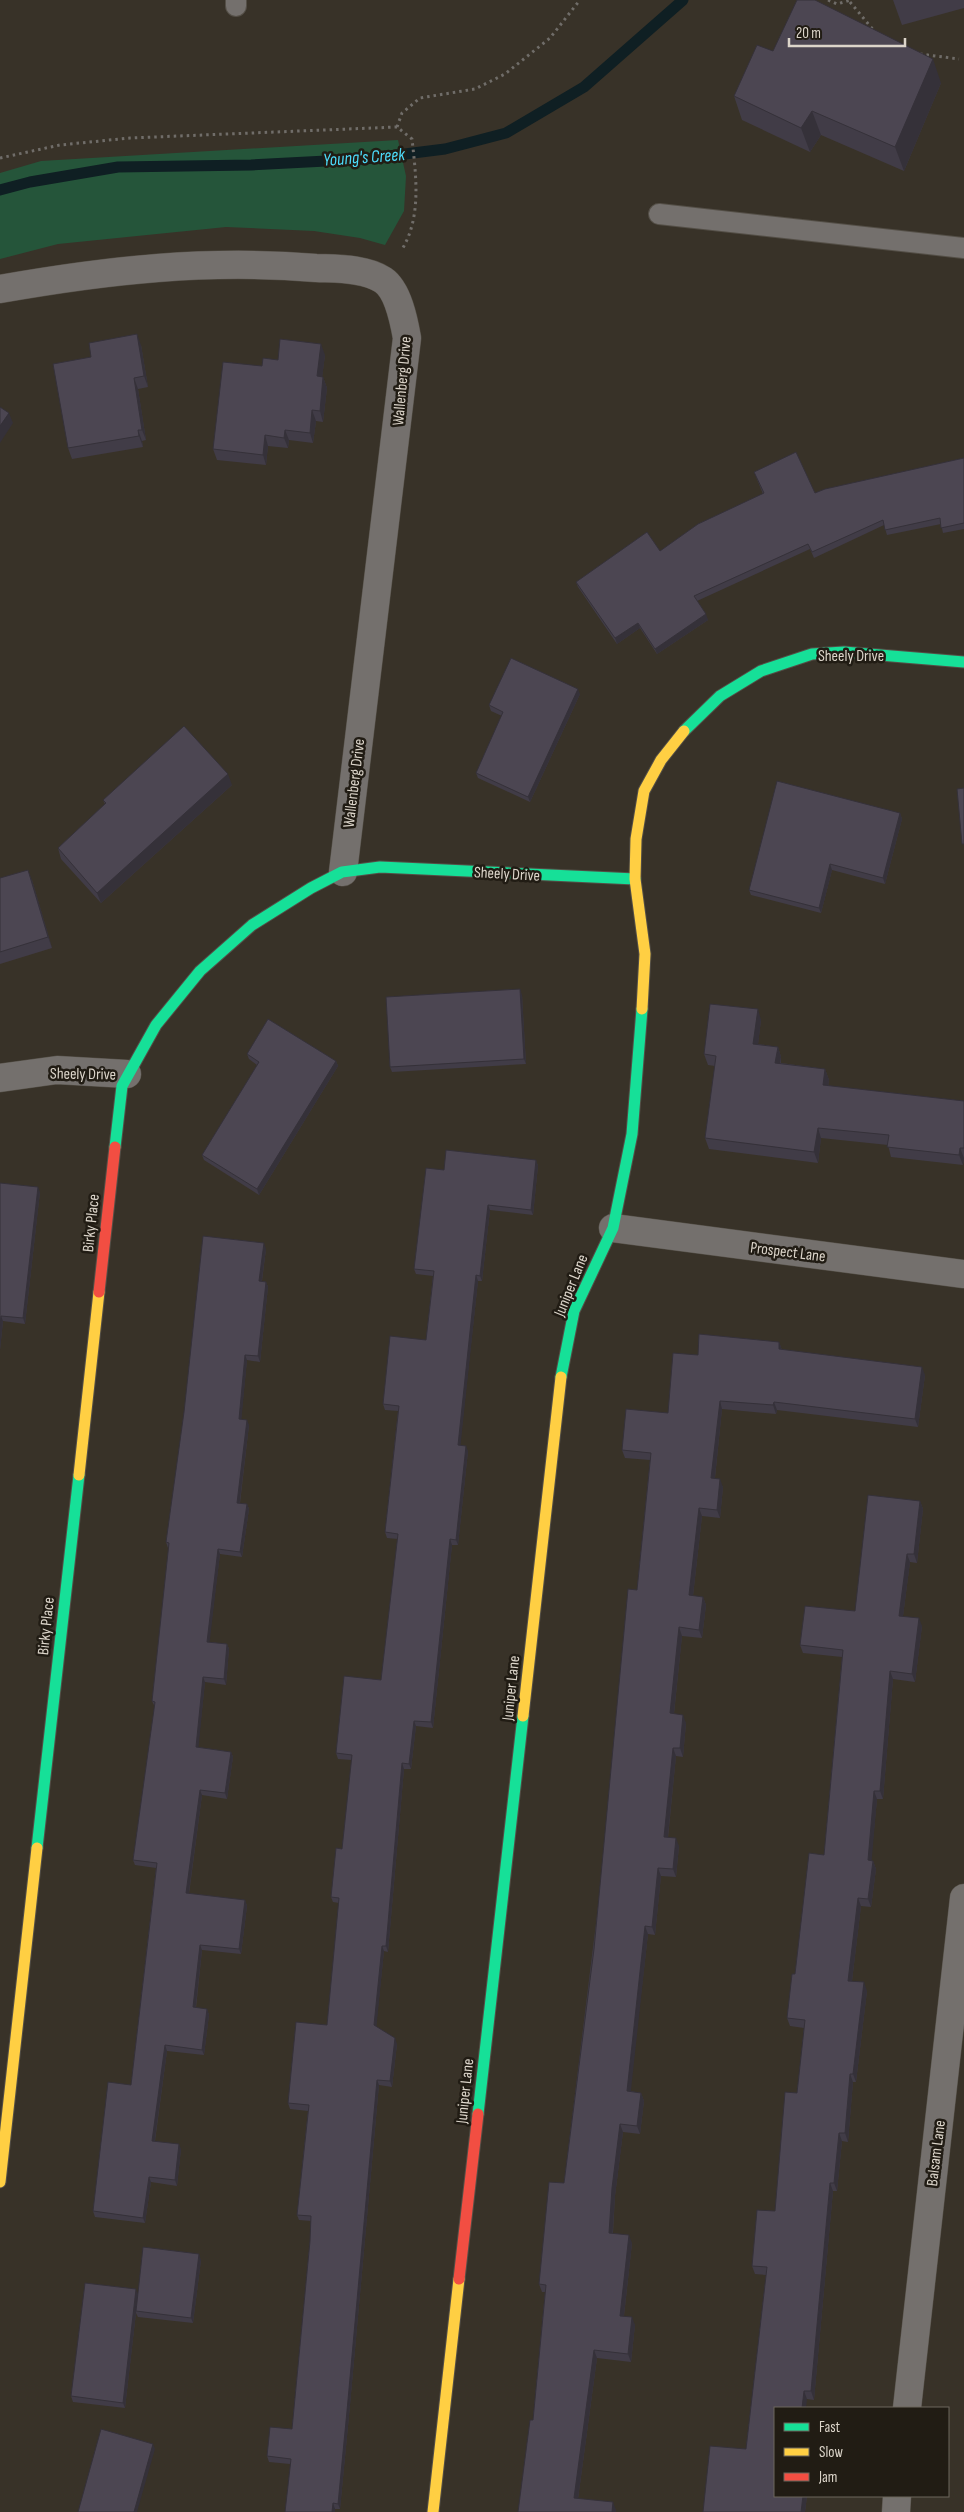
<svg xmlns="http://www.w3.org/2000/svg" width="964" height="2512" viewBox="0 0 964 2512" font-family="'Sofia Sans Condensed',sans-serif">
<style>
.green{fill:#25553a}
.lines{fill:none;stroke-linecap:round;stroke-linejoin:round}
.stream{stroke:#0f1f23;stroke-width:11}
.lane-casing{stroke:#544f47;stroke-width:22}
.street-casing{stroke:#544f47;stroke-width:29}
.fast-casing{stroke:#544f47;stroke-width:13}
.slow-casing{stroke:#544f47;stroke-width:13}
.jam-casing{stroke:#544f47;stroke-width:13}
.path{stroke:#706d69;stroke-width:3;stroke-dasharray:2.5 4;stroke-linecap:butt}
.lane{stroke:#74706d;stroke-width:20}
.street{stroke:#74706d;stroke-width:28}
.fast{stroke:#16e098;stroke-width:11}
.slow{stroke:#ffcf43;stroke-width:11}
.jam{stroke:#f24e42;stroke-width:11}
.wall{fill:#413c47}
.shaded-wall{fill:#353139}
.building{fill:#4c4652;stroke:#353139}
.labels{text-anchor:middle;stroke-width:5;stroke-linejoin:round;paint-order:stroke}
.street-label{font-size:16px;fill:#dcd5ca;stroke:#211c14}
.water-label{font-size:18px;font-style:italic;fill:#4cdcfb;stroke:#211c14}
</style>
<rect width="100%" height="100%" fill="#383228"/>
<!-- green -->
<polygon class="green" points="398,140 406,176 404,211 385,245 360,238 314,231 226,227 58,244 0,259 0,173 41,161"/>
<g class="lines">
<!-- stream -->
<polyline class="stream" points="0,190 30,182 118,167 251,165 365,159 445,149 506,133 584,87 683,0"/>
<defs>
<g id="lane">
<polyline points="236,6 236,0"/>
<polyline points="659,214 964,248"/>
</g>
<g id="street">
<path d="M0,289C108,270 207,259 316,268C337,269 365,268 383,280C398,290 404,321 407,338L343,872"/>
<polyline points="0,1078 57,1070 127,1074"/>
<polyline points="613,1228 964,1274"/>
<polyline points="907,2408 964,1898"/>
<polyline points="896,2512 897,2496"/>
</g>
<g id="fast">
<polyline points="684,731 720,696 761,671 812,654 844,652 964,662"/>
<polyline points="115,1147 122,1086 156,1025 200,971 252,925 311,888 342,872 380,867 635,879"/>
<polyline points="561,1377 574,1311 613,1228 632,1134 642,1009"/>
<polyline points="37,1848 79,1475"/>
<polyline points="478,2114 523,1716"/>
</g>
<g id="slow">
<polyline points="642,1009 645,954 635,879 636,839 644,791 661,760 684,731"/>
<polyline points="79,1475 99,1292"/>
<polyline points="523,1716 561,1377"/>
<polyline points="0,2182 37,1848"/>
<polyline points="433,2512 459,2279"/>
</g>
<g id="jam">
<polyline points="99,1292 115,1147"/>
<polyline points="459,2279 478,2114"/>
</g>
</defs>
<!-- lane casing -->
<use href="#lane" class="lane-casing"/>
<!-- street casing -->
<use href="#street" class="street-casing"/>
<!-- fast casing -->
<use href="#fast" class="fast-casing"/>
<!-- slow casing -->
<use href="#slow" class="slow-casing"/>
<!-- jam casing -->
<use href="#jam" class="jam-casing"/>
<!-- path -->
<g class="path">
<polyline points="828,0 837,4 851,0"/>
<polyline points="850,2 875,32"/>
<polyline points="920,54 959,59"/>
<polyline points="397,127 402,113 420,98 475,89 505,74 550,38 580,0"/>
<path d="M0,158L60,145L130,138L397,127L412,139C416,176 422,218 401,251"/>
</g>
<!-- lane -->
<use href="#lane" class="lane"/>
<!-- street -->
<use href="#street" class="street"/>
<!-- fast -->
<use href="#fast" class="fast"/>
<!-- slow -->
<use href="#slow" class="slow"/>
<!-- jam -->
<use href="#jam" class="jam"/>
</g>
<!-- wall -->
<g class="wall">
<polygon points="893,0 964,0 964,8 902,25"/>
<polygon points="773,51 941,83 904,171 821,135 810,152 742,120 734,96"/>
<polygon points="141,345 148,387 138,389 146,440 142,441 143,447 72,459 68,448 91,357"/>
<polygon points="325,355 322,377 323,377 327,388 323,422 316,421 313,443 289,440 288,448 268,446 266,465 217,460 213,449 278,360"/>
<polygon points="964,458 964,529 943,533 941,524 887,535 884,525 814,558 810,549 697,601 708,620 657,654 640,628 617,644 578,587 576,582 660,551 763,494 754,472 815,493"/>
<polygon points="580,694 530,802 478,778 476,773 502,716 491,711 489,705"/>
<polygon points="232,785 101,903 61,859 58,848 105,804 103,800"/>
<polygon points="900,813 902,819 885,884 832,870 821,913 751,895 749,890"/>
<polygon points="0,878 32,880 52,948 0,964"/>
<polygon points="522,995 526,1064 392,1072 390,1067"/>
<polygon points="761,1020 758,1044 778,1047 781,1057 781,1063 825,1069 829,1080 828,1086 964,1101 964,1158 963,1165 891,1157 888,1145 821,1138 818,1163 709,1149 705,1138 715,1066 708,1065 704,1054"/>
<polygon points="247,1054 336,1061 338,1066 259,1195 204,1160 202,1155 257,1065 249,1059"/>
<polygon points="536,1160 538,1166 533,1215 490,1210 482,1281 478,1281 460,1445 468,1451 458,1545 452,1545 433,1728 416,1726 411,1769 404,1769 388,1952 384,1951 376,2027 397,2044 392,2087 379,2085 349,2416 340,2509 335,2509 290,2464 269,2462 267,2456 292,2429 310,2241 311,2221 299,2220 297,2215 308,2111 290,2109 288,2103 327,2025 339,1903 333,1902 331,1897 342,1849 352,1760 338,1759 336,1753 381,1680 398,1539 387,1538 385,1532 398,1411 385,1410 383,1404 426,1340 433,1276 416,1274 414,1269 444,1170"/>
<polygon points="0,1183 40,1192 25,1324 3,1321 0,1350"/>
<polygon points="266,1249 262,1281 266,1282 268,1287 260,1362 247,1360 241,1419 249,1425 240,1503 247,1504 249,1509 242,1557 220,1554 209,1642 227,1644 229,1649 226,1685 205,1682 198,1747 231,1752 233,1757 227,1799 202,1795 189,1894 245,1900 247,1906 241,1954 202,1950 196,2008 207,2009 209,2015 204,2055 167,2051 155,2141 181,2149 177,2186 151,2182 145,2223 95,2217 93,2211 131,2085 156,1868 135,1865 133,1860 155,1707 152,1701 169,1548 168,1548 166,1542"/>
<polygon points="779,1342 782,1350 925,1375 918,1427 777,1410 776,1414 722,1409 715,1478 723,1487 720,1518 702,1516 693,1596 703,1597 706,1605 702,1638 682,1636 674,1714 686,1723 683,1757 676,1756 668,1838 679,1846 676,1877 661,1876 655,1935 648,1934 630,2091 641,2093 644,2101 640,2134 623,2132 615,2196 613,2233 632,2243 624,2316 635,2325 631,2362 597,2358 578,2499 616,2510 518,2512 533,2420 545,2292 542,2292 539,2284 564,2183 637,1590 650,1460 625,1458 622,1450 668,1413 698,1355"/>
<polygon points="920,1501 923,1509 917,1563 910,1562 903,1616 922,1626 915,1682 893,1679 883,1799 877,1799 871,1861 873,1861 876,1869 871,1907 861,1906 852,1981 867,1991 856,2082 853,2082 848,2142 842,2141 837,2191 833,2191 814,2400 807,2399 775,2408 807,2496 805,2512 703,2512 746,2449 766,2275 755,2274 752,2266 775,2211 797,2093 804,2028 790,2026 787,2018 795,1974 824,1855 842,1657 803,1653 800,1645 855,1611"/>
<polygon points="201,2260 193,2323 138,2317 136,2313 125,2408 73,2402 71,2396 138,2293"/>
</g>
<!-- shaded-wall -->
<g class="shaded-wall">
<polygon points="933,59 941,83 904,171 895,147"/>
<polygon points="812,111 821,135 810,152 801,128"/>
<polygon points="137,334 141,345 148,387 144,376"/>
<polygon points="321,344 325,355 321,387 317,376"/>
<polygon points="323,377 327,388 323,422 320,411"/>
<polygon points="134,378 138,389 146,440 142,430"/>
<polygon points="312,410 316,421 313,443 310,433"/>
<polygon points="9,413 13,423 0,443 0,426"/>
<polygon points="138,430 142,441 143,447 139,436"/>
<polygon points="285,430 289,440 288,448 284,438"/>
<polygon points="265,435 268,446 266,465 263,455"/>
<polygon points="706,614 708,620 657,654 655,649"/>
<polygon points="638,623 640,628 617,644 615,638"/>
<polygon points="578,689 580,694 530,802 528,797"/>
<polygon points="228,774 232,785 101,903 97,893"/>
<polygon points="900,813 902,819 885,884 883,878"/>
<polygon points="830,864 832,870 821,913 819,908"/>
<polygon points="28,870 32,880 52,948 48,937"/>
<polygon points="520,989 522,995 526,1064 524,1059"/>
<polygon points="758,1009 761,1020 757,1054 753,1044"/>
<polygon points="778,1047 781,1057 779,1073 775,1063"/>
<polygon points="336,1061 338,1066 259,1195 257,1189"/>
<polygon points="825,1069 829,1080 827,1096 823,1085"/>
<polygon points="818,1128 821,1138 818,1163 814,1152"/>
<polygon points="960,1148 964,1158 963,1165 959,1155"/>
<polygon points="536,1160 538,1166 533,1215 531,1210"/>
<polygon points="38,1187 40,1192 25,1324 23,1318"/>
<polygon points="488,1205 490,1210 482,1281 480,1276"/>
<polygon points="264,1243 266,1249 261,1286 259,1281"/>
<polygon points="476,1275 478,1281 460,1450 458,1445"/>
<polygon points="266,1282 268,1287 260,1362 258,1356"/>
<polygon points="1,1316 3,1321 0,1350 0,1326"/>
<polygon points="779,1342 782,1350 779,1349"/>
<polygon points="245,1355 247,1360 241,1424 239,1419"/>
<polygon points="922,1367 925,1375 918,1427 915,1419"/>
<polygon points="720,1401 722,1409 714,1486 711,1478"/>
<polygon points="774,1402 777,1410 776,1414 773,1405"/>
<polygon points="247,1420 249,1425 239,1508 237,1503"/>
<polygon points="466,1446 468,1451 458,1545 456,1540"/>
<polygon points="720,1479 723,1487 720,1518 717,1510"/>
<polygon points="920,1501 923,1509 917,1563 914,1554"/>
<polygon points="247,1504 249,1509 242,1557 240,1552"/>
<polygon points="699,1508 702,1516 692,1604 689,1595"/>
<polygon points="450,1539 452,1545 433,1728 431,1722"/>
<polygon points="218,1549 220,1554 209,1647 207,1642"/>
<polygon points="907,1554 910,1562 902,1624 899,1616"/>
<polygon points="703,1597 706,1605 702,1638 699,1630"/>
<polygon points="919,1618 922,1626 915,1682 912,1674"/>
<polygon points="679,1627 682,1636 673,1722 670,1713"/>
<polygon points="227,1644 229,1649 226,1685 224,1679"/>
<polygon points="890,1671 893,1679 883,1799 880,1791"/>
<polygon points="203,1677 205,1682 198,1752 196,1747"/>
<polygon points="683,1715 686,1723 683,1757 680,1748"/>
<polygon points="414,1721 416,1726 411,1769 409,1764"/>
<polygon points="673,1748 676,1756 667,1845 664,1837"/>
<polygon points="231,1752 233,1757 227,1799 225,1793"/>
<polygon points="402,1763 404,1769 388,1952 386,1946"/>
<polygon points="200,1790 202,1795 188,1899 186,1893"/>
<polygon points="874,1791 877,1799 871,1868 868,1860"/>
<polygon points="676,1838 679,1846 676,1877 673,1869"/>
<polygon points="873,1861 876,1869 871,1907 868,1899"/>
<polygon points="658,1868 661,1876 655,1935 652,1927"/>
<polygon points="858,1898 861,1906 851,1989 848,1981"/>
<polygon points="245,1900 247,1906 241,1954 239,1949"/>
<polygon points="645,1926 648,1934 630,2099 627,2091"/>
<polygon points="200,1945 202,1950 195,2013 193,2007"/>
<polygon points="382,1946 384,1951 376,2031 374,2025"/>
<polygon points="864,1982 867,1991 856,2082 853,2074"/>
<polygon points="207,2009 209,2015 204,2055 202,2050"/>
<polygon points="395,2038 397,2044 392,2087 390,2081"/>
<polygon points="165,2045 167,2051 154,2146 152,2141"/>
<polygon points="850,2074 853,2082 848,2142 845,2133"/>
<polygon points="377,2080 379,2085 349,2416 340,2509 338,2504"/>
<polygon points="641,2093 644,2101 640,2134 637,2126"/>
<polygon points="620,2124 623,2132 615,2196 612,2241 609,2233 612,2188"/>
<polygon points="839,2133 842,2141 837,2191 834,2183"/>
<polygon points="179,2144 181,2149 177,2186 175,2180"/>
<polygon points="149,2177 151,2182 145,2223 143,2218"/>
<polygon points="830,2183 833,2191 814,2400 811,2391"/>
<polygon points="629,2235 632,2243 623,2324 620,2316"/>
<polygon points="199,2254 201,2260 193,2323 191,2318"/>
<polygon points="136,2289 138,2295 136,2311 136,2313 125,2408 123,2403"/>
<polygon points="632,2317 635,2325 631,2362 628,2354"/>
<polygon points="594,2350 597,2358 577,2506 574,2498"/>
<polygon points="804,2391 807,2399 806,2408 802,2408"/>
<polygon points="153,2444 155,2449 137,2512 134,2512"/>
<polygon points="803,2496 807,2496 805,2512 801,2512"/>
<polygon points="613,2502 616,2510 616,2512 612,2512"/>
<polygon points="333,2503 335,2509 335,2512 332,2512"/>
</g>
<!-- building -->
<g class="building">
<polygon points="797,0 815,0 933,59 895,147 812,111 801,128 734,96 757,45 773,51"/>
<polygon points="137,334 144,376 134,378 142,430 138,430 139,436 68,448 53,364 91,357 89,343"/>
<polygon points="280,339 321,344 317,376 323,377 320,411 312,410 310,433 285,430 284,438 265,435 263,455 213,449 223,362 262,366 263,358 278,360"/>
<polygon points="0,407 9,413 0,426"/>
<polygon points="796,452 815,493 825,489 964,458 964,523 941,528 940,518 885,530 883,520 812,552 808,544 694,596 706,614 655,649 638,623 615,638 576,582 647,532 660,551 698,524 764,493 754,472"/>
<polygon points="511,658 578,689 528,797 476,773 503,712 489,705"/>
<polygon points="184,726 228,774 97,893 58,848 106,803 103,800"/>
<polygon points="777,781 900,813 883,878 830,864 819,908 749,890"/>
<polygon points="964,788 964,844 962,844 957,789"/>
<polygon points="28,870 48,937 0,952 0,878"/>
<polygon points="520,989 524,1059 390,1067 386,997"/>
<polygon points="710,1004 758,1009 753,1044 778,1047 775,1063 825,1069 823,1085 964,1101 964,1148 960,1148 959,1155 887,1147 889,1135 818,1128 814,1152 705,1138 716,1056 704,1054"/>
<polygon points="268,1019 336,1061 257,1189 202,1155 259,1062 247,1054"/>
<polygon points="446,1150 536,1160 531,1210 488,1205 480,1276 476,1275 458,1445 466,1446 456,1540 450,1539 431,1722 414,1721 409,1764 402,1763 386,1946 382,1946 374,2025 395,2038 390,2081 377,2080 347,2411 338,2504 333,2503 332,2512 285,2512 291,2459 267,2456 270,2427 292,2429 310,2241 311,2216 297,2215 309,2105 288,2103 296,2022 327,2025 339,1898 331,1897 336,1848 342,1849 352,1755 336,1753 344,1676 381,1680 398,1534 385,1532 399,1406 383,1404 390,1336 426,1340 434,1271 414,1269 426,1168 444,1170"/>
<polygon points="0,1183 38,1187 23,1318 1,1316 0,1326"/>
<polygon points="203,1236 264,1243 259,1281 266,1282 258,1356 245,1355 239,1419 247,1420 237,1503 247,1504 240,1552 218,1549 207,1642 227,1644 224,1679 203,1677 196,1747 231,1752 225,1793 200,1790 186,1893 245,1900 239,1949 200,1945 193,2007 207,2009 202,2050 165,2045 152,2141 179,2144 175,2180 149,2177 143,2218 93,2211 108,2082 131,2085 157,1863 133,1860 155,1702 152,1701 169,1543 166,1542 184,1412"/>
<polygon points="699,1334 779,1342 779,1349 922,1367 915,1419 774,1402 773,1405 720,1401 711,1478 720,1479 717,1510 699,1508 689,1595 703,1597 699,1630 679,1627 670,1713 683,1715 680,1748 673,1748 664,1837 676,1838 673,1869 658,1868 652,1927 645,1926 627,2091 641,2093 637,2126 620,2124 612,2188 609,2233 629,2235 620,2316 632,2317 628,2354 594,2350 574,2498 613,2502 612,2512 518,2512 530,2420 533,2420 546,2285 539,2284 549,2182 564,2183 594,1949 628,1589 637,1590 651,1453 622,1450 626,1409 668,1413 673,1353 698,1355"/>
<polygon points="868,1495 920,1501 914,1554 907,1554 899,1616 919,1618 912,1674 890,1671 880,1791 874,1791 868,1860 873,1861 868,1899 858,1898 848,1981 864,1982 853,2074 850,2074 845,2133 839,2133 834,2183 830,2183 811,2391 804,2391 802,2408 775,2408 775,2496 803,2496 801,2512 703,2512 710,2446 746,2449 767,2267 752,2266 757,2210 775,2211 785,2092 797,2093 805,2020 787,2018 792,1974 795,1974 809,1853 824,1855 843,1650 800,1645 805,1606 855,1611"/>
<polygon points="143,2247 199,2254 191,2318 136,2311"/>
<polygon points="85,2283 136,2289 123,2403 71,2396"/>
<polygon points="101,2429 153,2444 134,2512 78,2512"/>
</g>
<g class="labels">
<!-- street labels -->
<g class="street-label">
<text transform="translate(401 381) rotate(-85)" y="6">Wallenberg Drive</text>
<text x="851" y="661">Sheely Drive</text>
<text transform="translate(353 783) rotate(-83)" y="6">Wallenberg Drive</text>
<text transform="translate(507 873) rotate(3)" y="6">Sheely Drive</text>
<text transform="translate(83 1073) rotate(1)" y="6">Sheely Drive</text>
<text transform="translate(90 1223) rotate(-84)" y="6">Birky Place</text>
<text transform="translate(788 1251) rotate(7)" y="6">Prospect Lane</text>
<text transform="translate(570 1285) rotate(-68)" y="6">Juniper Lane</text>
<text transform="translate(45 1626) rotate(-84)" y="6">Birky Place</text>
<text transform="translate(510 1688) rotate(-84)" y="6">Juniper Lane</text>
<text transform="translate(464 2091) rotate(-84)" y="6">Juniper Lane</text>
<text transform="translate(935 2153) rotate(-83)" y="6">Balsam Lane</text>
</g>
<!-- water labels -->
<g class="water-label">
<text transform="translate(364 157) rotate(-4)" y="6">Young's Creek</text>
</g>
</g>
<!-- legend -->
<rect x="774" y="2407" width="175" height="90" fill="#211c14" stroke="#6c665d"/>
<rect x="784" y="2423" width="25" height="8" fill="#16e098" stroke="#6c665d"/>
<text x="819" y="2432" font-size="15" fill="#dcd5ca">Fast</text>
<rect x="784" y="2448" width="25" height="8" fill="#ffcf43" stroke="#6c665d"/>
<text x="819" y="2457" font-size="15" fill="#dcd5ca">Slow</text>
<rect x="784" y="2473" width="25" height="8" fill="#f24e42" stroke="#6c665d"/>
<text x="819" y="2482" font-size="15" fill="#dcd5ca">Jam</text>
<!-- scale -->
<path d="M789 38v8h116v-8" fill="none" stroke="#dcd5ca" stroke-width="2.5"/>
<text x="796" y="38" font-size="15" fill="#dcd5ca" stroke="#211c14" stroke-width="4" paint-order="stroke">20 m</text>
</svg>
